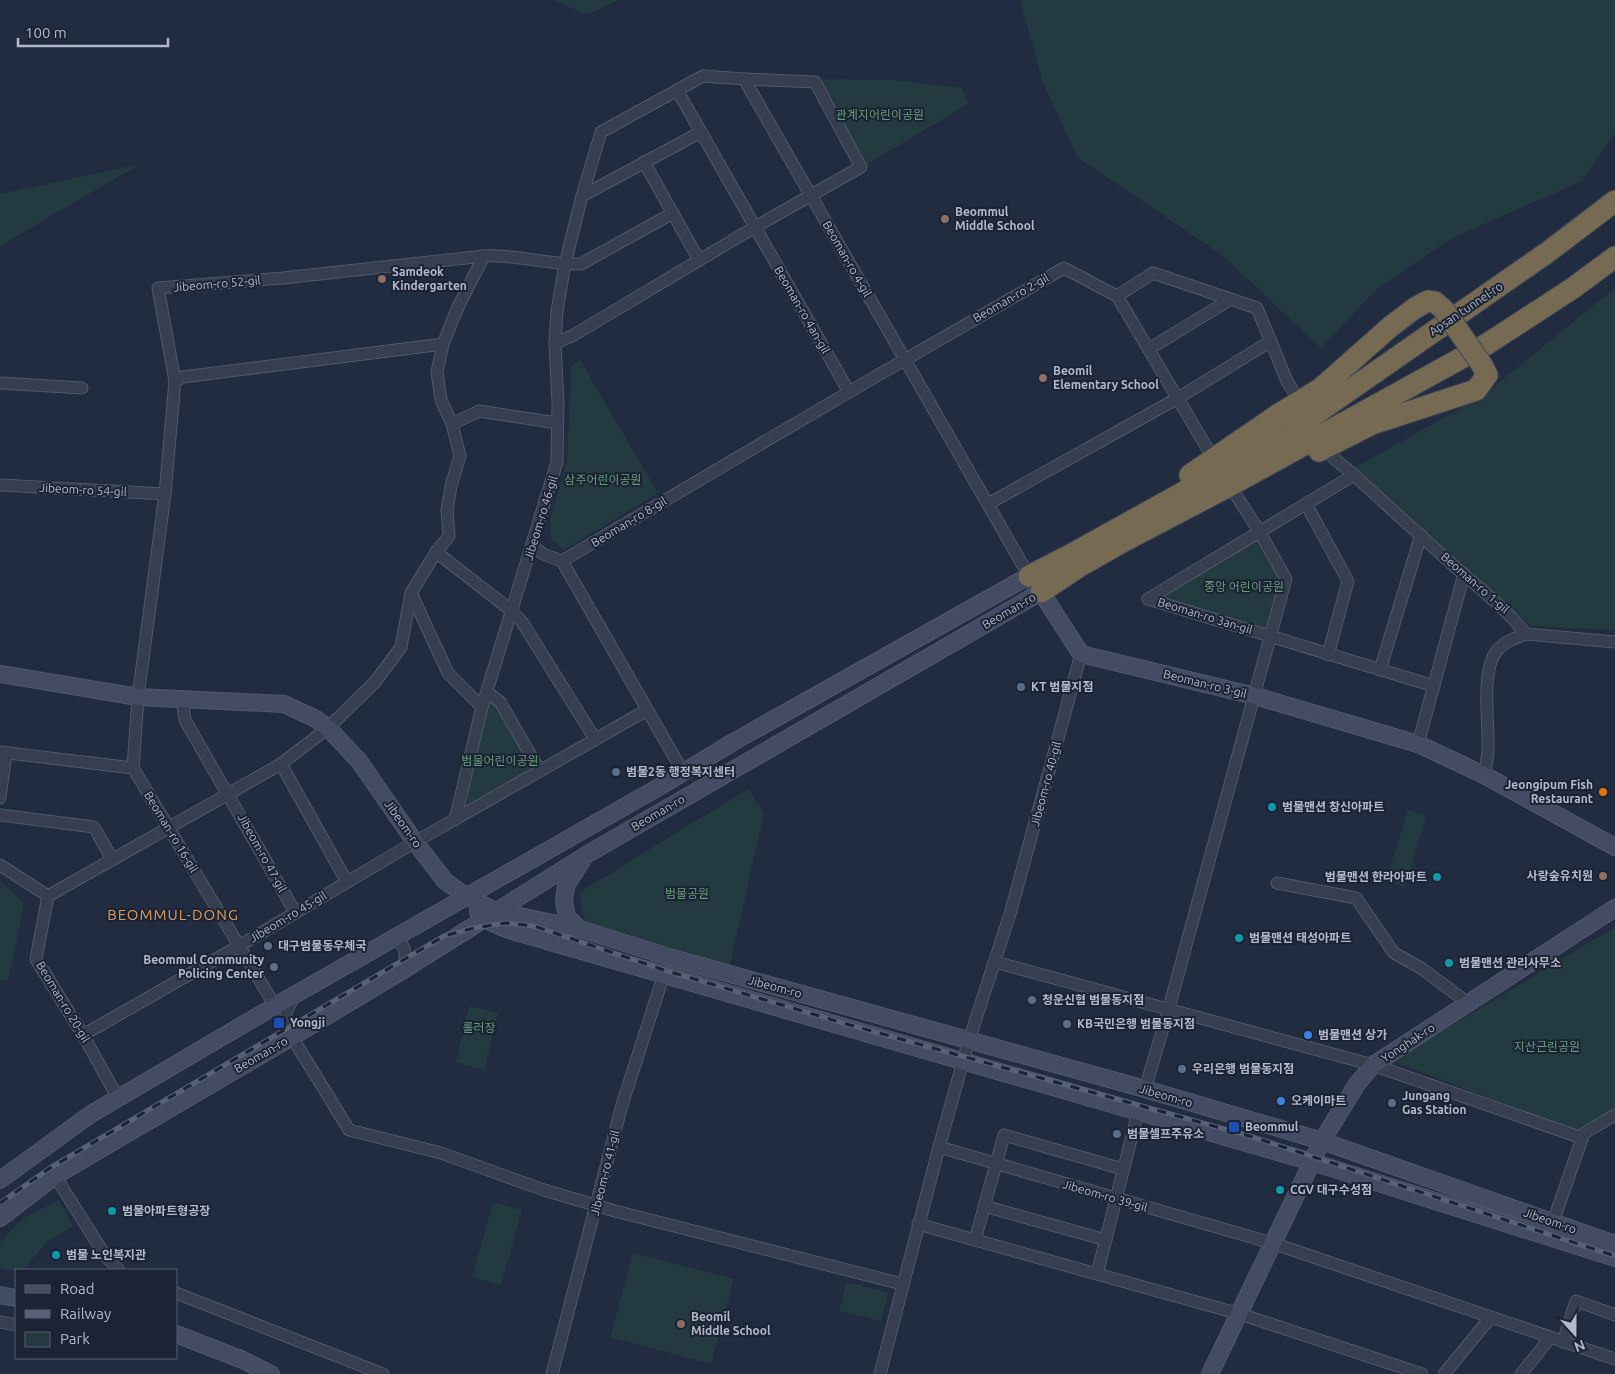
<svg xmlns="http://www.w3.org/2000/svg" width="1615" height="1374" viewBox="0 0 1615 1374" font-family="Ubuntu,'Noto Sans KR',sans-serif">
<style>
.green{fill:#243a41}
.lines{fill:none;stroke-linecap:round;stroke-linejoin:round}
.street-casing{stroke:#51596a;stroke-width:13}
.secondary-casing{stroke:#51596a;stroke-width:18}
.highway-casing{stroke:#3e4657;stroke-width:23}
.street{stroke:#363e4f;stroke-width:11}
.secondary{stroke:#434c63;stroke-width:16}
.highway{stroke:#766b52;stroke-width:21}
.rail-casing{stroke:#576177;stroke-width:5}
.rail{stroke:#1b2334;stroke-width:3;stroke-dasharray:9;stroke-linecap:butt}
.highway-bridge-casing{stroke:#3e4657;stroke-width:23;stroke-linecap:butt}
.highway-bridge{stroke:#766b52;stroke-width:21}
.education-dot{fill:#8d6e63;stroke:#1b2334;stroke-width:2}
.service-dot{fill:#5c6f8a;stroke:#1b2334;stroke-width:2}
.food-dot{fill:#e8710a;stroke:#1b2334;stroke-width:2}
.culture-dot{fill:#0f9aa8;stroke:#1b2334;stroke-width:2}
.transit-dot{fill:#1a4fb4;stroke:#1b2334;stroke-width:2}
.shop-dot{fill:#3f7fe0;stroke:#1b2334;stroke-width:2}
.labels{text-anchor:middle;stroke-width:4;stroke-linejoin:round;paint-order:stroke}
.park-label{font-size:12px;fill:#669e78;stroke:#1b2334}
.poi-label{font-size:12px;font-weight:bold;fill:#b2b9ca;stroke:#1b2334;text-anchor:start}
.street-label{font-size:12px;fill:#b2b9ca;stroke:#1b2334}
.quarter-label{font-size:15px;letter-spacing:1px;fill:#df9f59;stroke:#1b2334}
</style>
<rect width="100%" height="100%" fill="#212c40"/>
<!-- green -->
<g class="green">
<polygon points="554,0 619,0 587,15"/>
<polygon points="1020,0 1615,0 1615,133 1582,181 1450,239 1376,290 1321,348 1222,255 1078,158 1043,83"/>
<polygon points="817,79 895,80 962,88 968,104 867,164"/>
<polygon points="140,164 0,246 0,194"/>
<polygon points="1615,288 1615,630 1531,626 1354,468 1481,397"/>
<polygon points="580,360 658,493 564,550 551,540 550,520 567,461 571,367"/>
<polygon points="1255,539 1259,540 1282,580 1266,631 1164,598 1163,595"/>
<polygon points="497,702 537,770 459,815 490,703"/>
<polygon points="748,789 764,813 730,966 586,925 581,905 580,892"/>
<polygon points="1408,810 1426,816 1405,887 1386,881"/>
<polygon points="0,881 24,903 8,981 0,979"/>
<polygon points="1615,927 1615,1111 1579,1130 1522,1111 1393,1061"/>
<polygon points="469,1006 498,1013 484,1070 456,1062"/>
<polygon points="59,1200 73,1226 48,1241 23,1270 16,1270 16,1272 0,1268 0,1243 10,1231 24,1218"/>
<polygon points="493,1202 522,1210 501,1285 472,1277"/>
<polygon points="633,1253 734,1279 711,1364 610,1337"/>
<polygon points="847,1282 888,1293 881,1321 839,1311"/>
</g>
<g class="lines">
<defs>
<g id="street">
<polyline points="677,90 849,392"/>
<polyline points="644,162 699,260"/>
<polyline points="582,196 701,132"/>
<polyline points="1117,296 1153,273 1257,308 1287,381 1300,402"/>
<polyline points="555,343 572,336 755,227 861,167 815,82 744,79"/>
<polyline points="1149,349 1231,299"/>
<polyline points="175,381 183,377 443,344"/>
<polyline points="0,383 82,388"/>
<polyline points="452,424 479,411 557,423"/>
<path d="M1354,475C1390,508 1426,541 1462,573C1485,593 1507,610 1526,634L1615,642"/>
<polyline points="0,485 165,494"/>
<polyline points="988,504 1178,398 1271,341"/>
<polyline points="1306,504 1348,581 1328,655"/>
<polyline points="533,546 543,554 562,561"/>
<polyline points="436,552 512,611 522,622 595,739"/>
<polyline points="562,561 849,392 1064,268 1117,296 1213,458"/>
<polyline points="562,561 683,772"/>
<polyline points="411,593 448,673 482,707"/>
<polyline points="1148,599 1434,686"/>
<polyline points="1148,599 1354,475 1323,449"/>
<polyline points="1380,670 1421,535"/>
<polyline points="487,692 500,702 540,771"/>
<polyline points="182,699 185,720 295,912"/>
<polyline points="1418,744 1464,574"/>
<polyline points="0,752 133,768 275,1006"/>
<polyline points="281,764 347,882"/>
<path d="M133,768L138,697L165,494L175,381L158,288L283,278L484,256C517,254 548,265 581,264L673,213"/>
<path d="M1484,775C1486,766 1488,757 1488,748C1489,722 1481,672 1496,652C1503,642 1515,638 1526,634"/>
<polyline points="0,798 6,753"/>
<polyline points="0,815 94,827 112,859"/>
<polyline points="455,820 482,707 557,462 558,402 555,343 557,311 565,264 582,196 601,132 703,76 744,79 1029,576"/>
<polyline points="0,865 48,896"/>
<polyline points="1277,883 1356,898 1394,953 1421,968 1468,1003"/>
<polyline points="48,896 281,764 328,728 375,682 401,647 411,593 436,552 449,536 447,510 451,486 460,456 452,424 441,400 437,372 443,344 458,307 484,256"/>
<polyline points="48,896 36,959 83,1035 118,1098"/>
<path d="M392,938C408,945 405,953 405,969"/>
<polyline points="995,962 1373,1065 1582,1138"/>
<path d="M294,998C282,1015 284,1019 292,1037L349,1130L441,1153L544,1190L615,1211L902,1284"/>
<polyline points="83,1035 239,946 415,842 647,710"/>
<polyline points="1145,1089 1169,1008 1286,579 1259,531 1234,492"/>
<polyline points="939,1147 1272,1243 1615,1359"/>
<polyline points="55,1176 106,1257 119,1270"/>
<polyline points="984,1206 1106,1240"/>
<polyline points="1553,1222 1584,1133 1615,1115"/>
<polyline points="918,1224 1240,1314 1422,1374"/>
<polyline points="975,1240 1004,1135 1123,1169"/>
<polyline points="1097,1274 1138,1112"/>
<polyline points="176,1293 383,1374"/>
<polyline points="0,1322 16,1325"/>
<polyline points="1563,1342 1576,1301 1615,1315"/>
<polyline points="552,1374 622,1105 664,974"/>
<polyline points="880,1374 939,1147 969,1040 1010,914 1081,654"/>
<polyline points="1444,1374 1491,1317"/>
<polyline points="1521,1374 1550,1338"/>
</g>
<g id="secondary">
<polyline points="0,674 138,697 284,704 316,719 328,728 359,761 415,842 445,881 467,897 496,911 580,929 672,958 1145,1089 1322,1141 1615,1244"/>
<path d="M478,912C492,929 526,934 547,941L1312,1162L1615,1258"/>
<polyline points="580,929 567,917 564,901 566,886 583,859"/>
<polyline points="0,1180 91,1114 275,1006 659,787 735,741 1029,576 1041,592 1081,654 1255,696 1418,744 1484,775 1615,847"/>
<polyline points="0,1218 55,1176 292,1037 405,969 586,855 1041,592"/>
<polyline points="0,1295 16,1298"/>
<polyline points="176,1334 243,1360 271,1374"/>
<polyline points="1210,1374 1322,1141 1357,1084 1373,1065 1615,908"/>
</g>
<g id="highway">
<polyline points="1319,451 1372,424 1476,390 1487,375 1482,365"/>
<polyline points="1190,475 1279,414 1320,389 1390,327 1415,308 1428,301 1435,302 1444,310"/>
<polyline points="1029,576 1072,554 1281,438 1548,252 1615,201"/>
<polyline points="1041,592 1080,566 1124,541 1231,485 1487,344 1573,288 1615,257"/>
</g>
</defs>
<!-- street casing -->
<use href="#street" class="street-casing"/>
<!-- secondary casing -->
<use href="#secondary" class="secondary-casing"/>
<!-- highway casing -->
<use href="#highway" class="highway-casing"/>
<!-- street -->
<use href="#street" class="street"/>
<!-- secondary -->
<use href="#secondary" class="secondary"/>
<!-- highway -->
<use href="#highway" class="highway"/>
<defs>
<polyline id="rail" points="0,1203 50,1168 444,936 474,928 506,923 534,926 664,970 843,1023 1253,1137 1615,1256"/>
</defs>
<!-- rail casing -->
<use href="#rail" class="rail-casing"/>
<!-- rail -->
<use href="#rail" class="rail"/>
<defs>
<polyline id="highway-bridge" points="1444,310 1482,365"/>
</defs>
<!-- highway-bridge casing -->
<use href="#highway-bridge" class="highway-bridge-casing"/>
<!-- highway-bridge -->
<use href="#highway-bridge" class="highway-bridge"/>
</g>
<!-- markers -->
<g class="education-dot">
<circle cx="945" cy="219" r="5"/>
<circle cx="382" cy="279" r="5"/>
<circle cx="1043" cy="378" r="5"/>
<circle cx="1603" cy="876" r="5"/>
<circle cx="681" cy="1324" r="5"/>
</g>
<g class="service-dot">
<circle cx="1021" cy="687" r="5"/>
<circle cx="616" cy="772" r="5"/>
<circle cx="268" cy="946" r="5"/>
<circle cx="274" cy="967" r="5"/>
<circle cx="1032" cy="1000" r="5"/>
<circle cx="1067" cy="1024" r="5"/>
<circle cx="1182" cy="1069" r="5"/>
<circle cx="1392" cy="1103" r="5"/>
<circle cx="1117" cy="1134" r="5"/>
</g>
<circle class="food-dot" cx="1603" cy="792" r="5"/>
<g class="culture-dot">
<circle cx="1272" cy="807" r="5"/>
<circle cx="1437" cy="877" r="5"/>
<circle cx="1239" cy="938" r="5"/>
<circle cx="1449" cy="963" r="5"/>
<circle cx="1280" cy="1190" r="5"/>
<circle cx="112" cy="1211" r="5"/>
<circle cx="56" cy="1255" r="5"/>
</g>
<g class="transit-dot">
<rect x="273" y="1017" width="12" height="12" rx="2.5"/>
<rect x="1228" y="1121" width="12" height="12" rx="2.5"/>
</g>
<g class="shop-dot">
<circle cx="1308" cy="1035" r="5"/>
<circle cx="1281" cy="1101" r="5"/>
</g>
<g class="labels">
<!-- park labels -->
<g class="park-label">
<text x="880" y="119">관계지어린이공원</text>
<text x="603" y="484">삼주어린이공원</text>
<text x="1244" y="591">중앙 어린이공원</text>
<text x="500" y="765">범물어린이공원</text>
<text x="687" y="898">범물공원</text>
<text x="479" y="1032">롤러장</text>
<text x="1547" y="1051">지산근린공원</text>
</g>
<!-- poi labels -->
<g class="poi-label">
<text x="955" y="216">Beommul<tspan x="955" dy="14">Middle School</tspan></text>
<text x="392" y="276">Samdeok<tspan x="392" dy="14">Kindergarten</tspan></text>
<text x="1053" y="375">Beomil<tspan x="1053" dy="14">Elementary School</tspan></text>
<text x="1031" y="691">KT 범물지점</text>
<text x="626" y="776">범물2동 행정복지센터</text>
<text x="1593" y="789" text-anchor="end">Jeongipum Fish<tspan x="1593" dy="14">Restaurant</tspan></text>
<text x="1282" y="811">범물맨션 창신아파트</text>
<text x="1593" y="880" text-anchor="end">사랑숲유치원</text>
<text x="1427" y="881" text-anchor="end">범물맨션 한라아파트</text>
<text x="1249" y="942">범물맨션 태성아파트</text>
<text x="278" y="950">대구범물동우체국</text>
<text x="264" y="964" text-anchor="end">Beommul Community<tspan x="264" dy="14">Policing Center</tspan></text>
<text x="1459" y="967">범물맨션 관리사무소</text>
<text x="1042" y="1004">청운신협 범물동지점</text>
<text x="290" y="1027">Yongji</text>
<text x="1077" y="1028">KB국민은행 범물동지점</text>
<text x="1318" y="1039">범물맨션 상가</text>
<text x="1192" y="1073">우리은행 범물동지점</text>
<text x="1402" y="1100">Jungang<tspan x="1402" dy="14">Gas Station</tspan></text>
<text x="1291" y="1105">오케이마트</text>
<text x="1245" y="1131">Beommul</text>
<text x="1127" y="1138">범물셀프주유소</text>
<text x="1290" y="1194">CGV 대구수성점</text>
<text x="122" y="1215">범물아파트형공장</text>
<text x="66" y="1259">범물 노인복지관</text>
<text x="691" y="1321">Beomil<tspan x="691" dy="14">Middle School</tspan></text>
</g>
<!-- street labels -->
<g class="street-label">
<text transform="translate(847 259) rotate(60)" y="4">Beoman-ro 4-gil</text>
<text transform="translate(217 284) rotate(-5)" y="4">Jibeom-ro 52-gil</text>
<text transform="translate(1011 298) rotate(-30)" y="4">Beoman-ro 2-gil</text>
<text transform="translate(1466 309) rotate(-34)" y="4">Apsan tunnel-ro</text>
<text transform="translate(802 310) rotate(60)" y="4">Beoman-ro 4an-gil</text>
<text transform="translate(83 490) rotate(3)" y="4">Jibeom-ro 54-gil</text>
<text transform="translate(541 518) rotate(-73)" y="4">Jibeom-ro 46-gil</text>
<text transform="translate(629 522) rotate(-31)" y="4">Beoman-ro 8-gil</text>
<text transform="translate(1475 583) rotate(41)" y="4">Beoman-ro 1-gil</text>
<text transform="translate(1009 611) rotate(-30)" y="4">Beoman-ro</text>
<text transform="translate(1205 616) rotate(17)" y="4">Beoman-ro 3an-gil</text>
<text transform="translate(1205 684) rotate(14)" y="4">Beoman-ro 3-gil</text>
<text transform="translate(1046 784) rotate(-75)" y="4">Jibeom-ro 40-gil</text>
<text transform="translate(658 813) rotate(-30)" y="4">Beoman-ro</text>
<text transform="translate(403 824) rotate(55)" y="4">Jibeom-ro</text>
<text transform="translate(171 832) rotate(59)" y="4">Beoman-ro 16-gil</text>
<text transform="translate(262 853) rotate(61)" y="4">Jibeom-ro 47-gil</text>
<text transform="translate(288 917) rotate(-31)" y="4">Jibeom-ro 45-gil</text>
<text transform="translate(775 987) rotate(15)" y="4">Jibeom-ro</text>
<text transform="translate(63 1002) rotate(59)" y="4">Beoman-ro 20-gil</text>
<text transform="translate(1408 1043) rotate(-33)" y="4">Yonghak-ro</text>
<text transform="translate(261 1055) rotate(-30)" y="4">Beoman-ro</text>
<text transform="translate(1166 1096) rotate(16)" y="4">Jibeom-ro</text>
<text transform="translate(605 1173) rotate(-76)" y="4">Jibeom-ro 41-gil</text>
<text transform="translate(1105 1196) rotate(16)" y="4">Jibeom-ro 39-gil</text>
<text transform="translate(1550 1221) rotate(19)" y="4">Jibeom-ro</text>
</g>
<!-- quarter labels -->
<g class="quarter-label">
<text x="173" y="920">BEOMMUL-DONG</text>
</g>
</g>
<!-- legend -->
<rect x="15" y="1269" width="162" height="90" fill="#1b2334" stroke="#575f70"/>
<rect x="25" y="1285" width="25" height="8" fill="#434c63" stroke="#575f70"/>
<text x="60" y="1294" font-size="15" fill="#b2b9ca">Road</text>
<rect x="25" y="1310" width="25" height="8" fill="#576177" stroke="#575f70"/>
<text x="60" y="1319" font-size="15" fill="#b2b9ca">Railway</text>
<rect x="25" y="1332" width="25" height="15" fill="#243a41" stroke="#575f70"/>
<text x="60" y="1344" font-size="15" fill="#b2b9ca">Park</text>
<!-- north arrow -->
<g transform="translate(1575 1334) rotate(159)" stroke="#1b2334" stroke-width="4" paint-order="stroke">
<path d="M0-4L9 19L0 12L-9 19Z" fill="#b2b9ca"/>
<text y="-8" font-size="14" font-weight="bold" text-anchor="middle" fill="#b2b9ca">N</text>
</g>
<!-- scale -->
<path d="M18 38v8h150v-8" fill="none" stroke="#b2b9ca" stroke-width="2.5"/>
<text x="25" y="38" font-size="15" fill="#b2b9ca" stroke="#1b2334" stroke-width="4" paint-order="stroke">100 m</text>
</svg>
